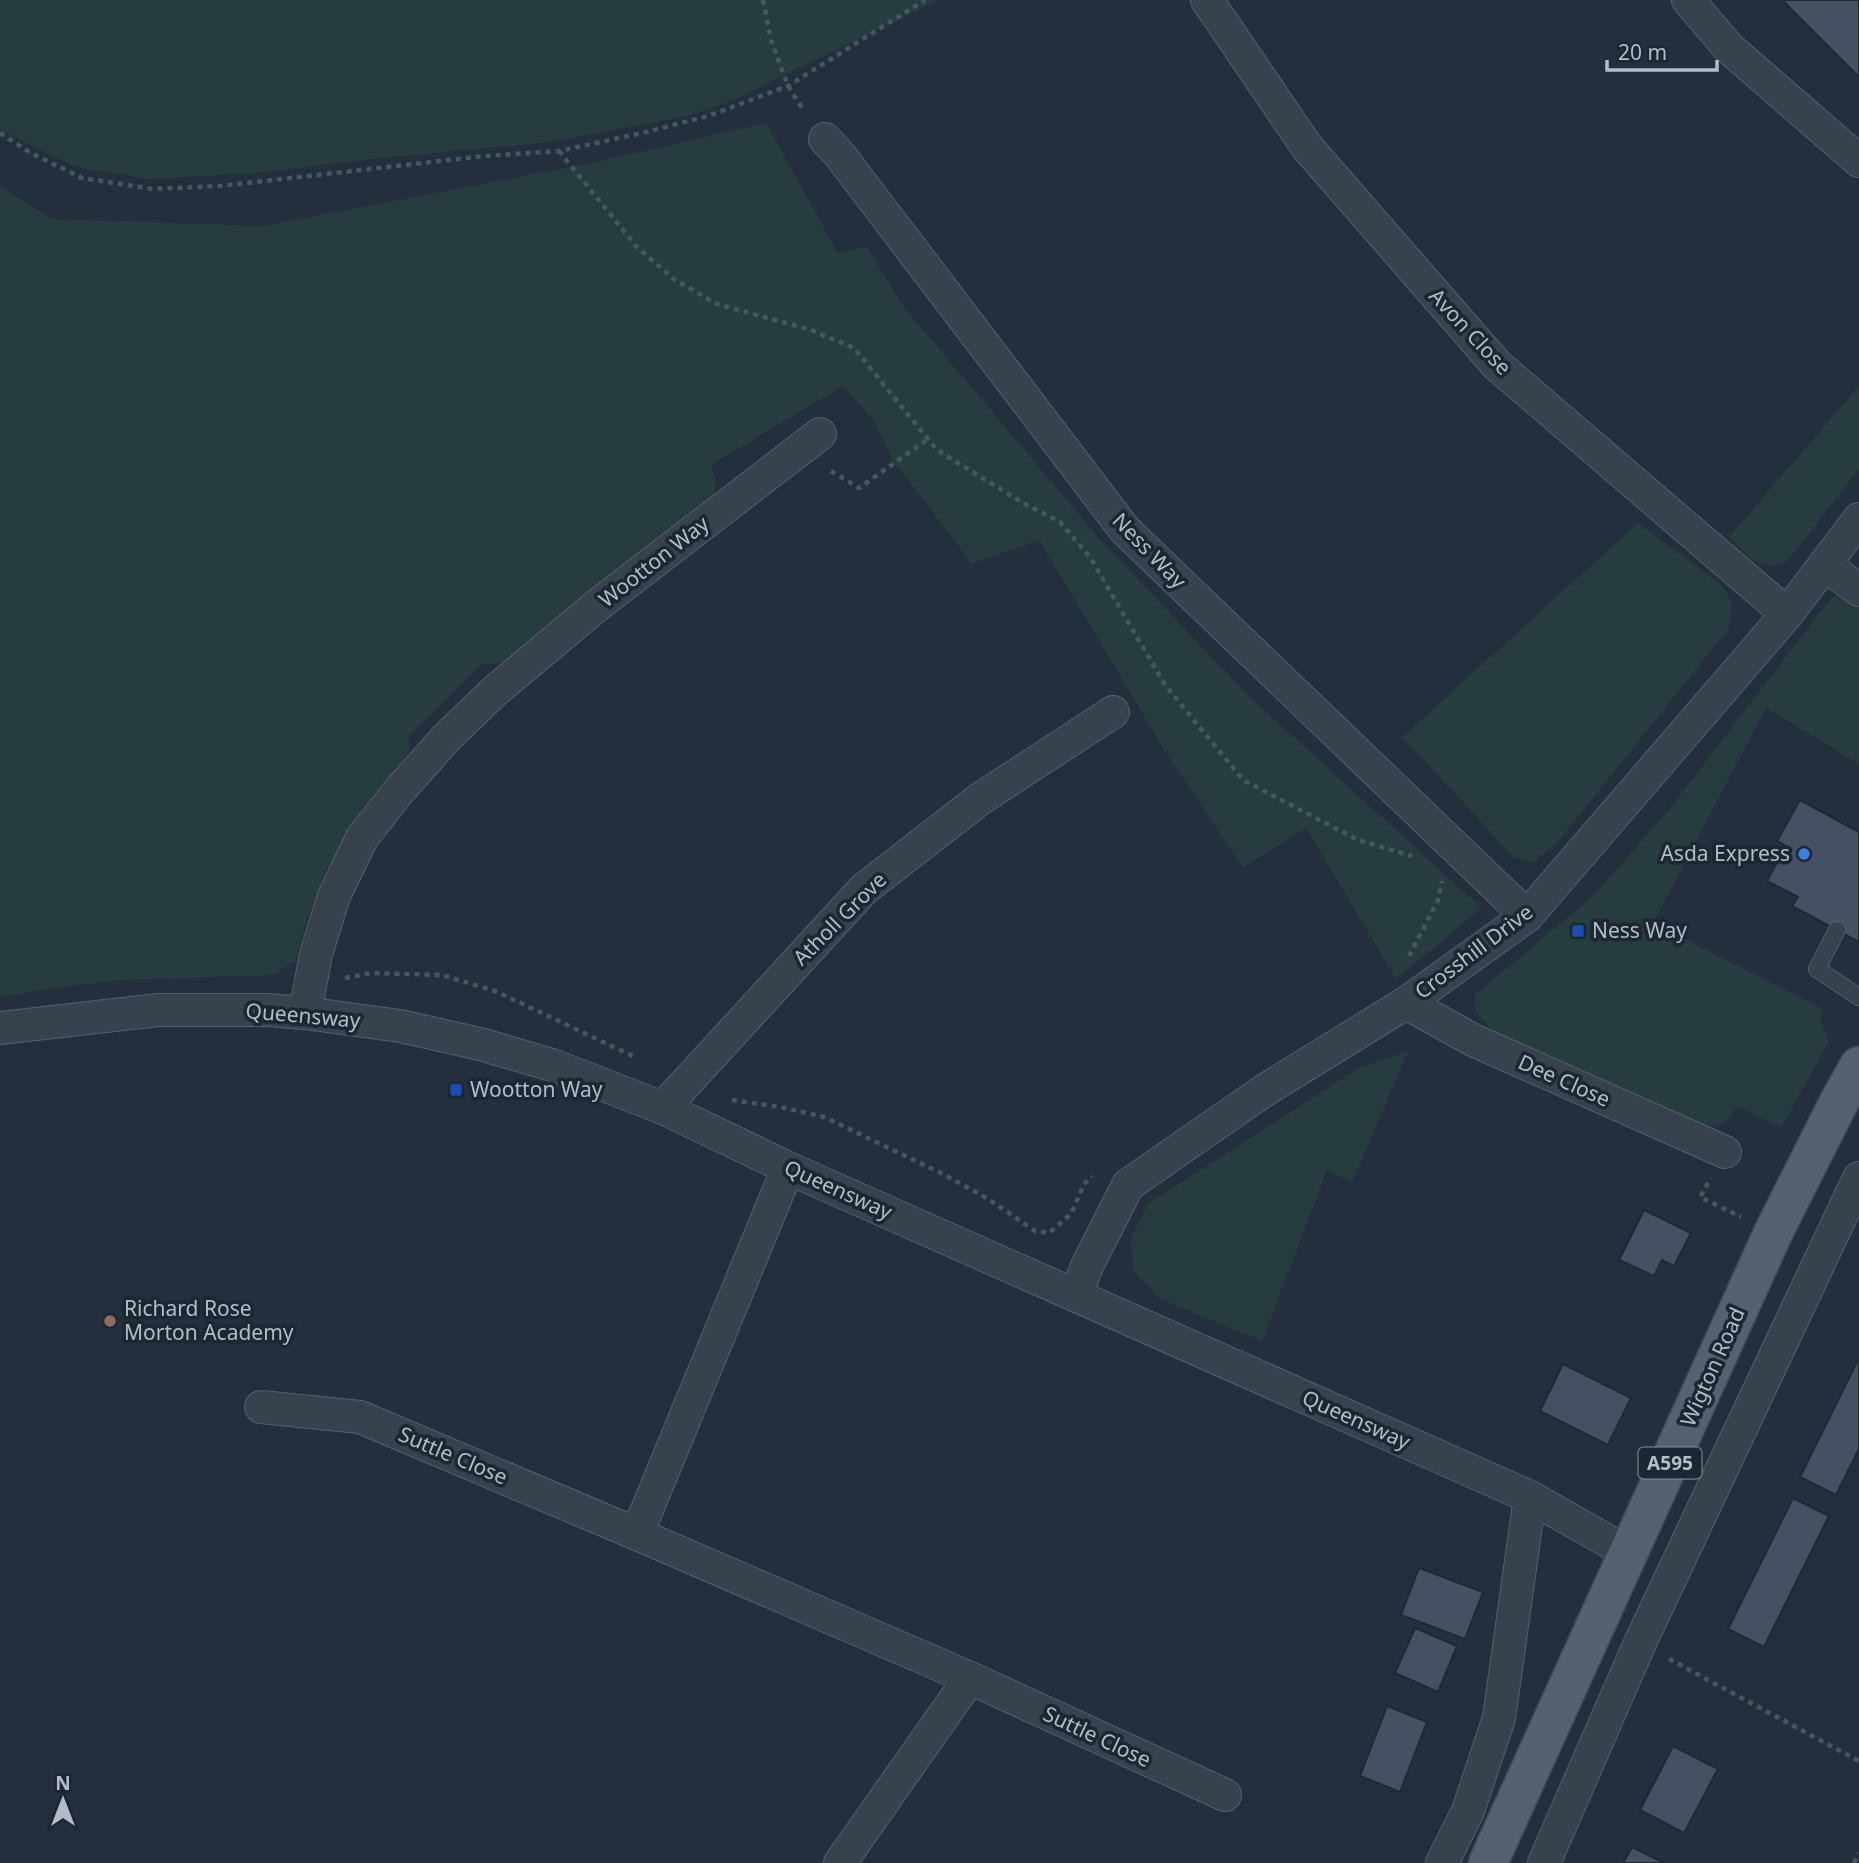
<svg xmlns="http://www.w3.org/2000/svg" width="1859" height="1863" viewBox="0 0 1859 1863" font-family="'Noto Sans',sans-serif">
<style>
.green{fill:#263c3f}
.building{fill:#455162;stroke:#1f2835;stroke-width:2}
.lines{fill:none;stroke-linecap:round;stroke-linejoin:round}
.lane-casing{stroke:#565f6c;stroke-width:18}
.street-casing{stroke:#565f6c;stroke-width:34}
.primary-casing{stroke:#414a57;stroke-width:41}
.path{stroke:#44595c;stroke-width:4.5;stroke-dasharray:5 5;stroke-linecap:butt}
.lane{stroke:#38414e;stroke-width:16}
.street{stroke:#38414e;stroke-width:32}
.primary{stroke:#56606e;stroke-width:38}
.shop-dot{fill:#3f7fe0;stroke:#1d2633;stroke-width:2.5}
.transit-dot{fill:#1a4fb4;stroke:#1d2633;stroke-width:2.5}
.education-dot{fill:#8d6e63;stroke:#1d2633;stroke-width:2.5}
.labels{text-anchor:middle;stroke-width:7;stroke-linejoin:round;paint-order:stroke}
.shield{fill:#1d2633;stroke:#878f9c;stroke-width:2}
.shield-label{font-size:19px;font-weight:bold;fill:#b4bcc9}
.street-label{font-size:21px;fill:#b4bcc9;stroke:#1d2633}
.poi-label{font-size:21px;fill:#b4bcc9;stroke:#1d2633;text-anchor:start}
</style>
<rect width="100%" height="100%" fill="#242f3e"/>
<!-- green -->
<g class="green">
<polygon points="0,0 939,0 734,100 688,116 550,142 372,159 260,173 150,179 76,167 0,130"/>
<polygon points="766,123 838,253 866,246 904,307 1103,543 1251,698 1482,908 1396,979 1306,828 1243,868 1165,751 1039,540 972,564 910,482 895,465 874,421 843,386 711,465 716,482 713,503 504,663 483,664 409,736 409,750 399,769 364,807 325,872 308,917 295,961 273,975 126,980 67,986 0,997 0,186 52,219 263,226 597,162"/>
<path d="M1859,386V469L1788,561C1758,574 1749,556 1729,537Z"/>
<polygon points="1638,523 1722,585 1732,603 1728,630 1560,839 1534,862 1514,857 1402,737"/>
<path d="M1838,596L1847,597L1859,603V764L1766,708L1655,919L1658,925L1824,1009L1820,1020L1829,1041L1781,1128L1737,1106C1727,1121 1723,1126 1704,1127L1499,1039L1476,1012L1475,995L1594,895L1667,812L1831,598Z"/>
<polygon points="1408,1051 1352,1183 1327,1170 1262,1341 1158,1298 1133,1270 1131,1238 1149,1203 1362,1066"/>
</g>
<!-- building -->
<g class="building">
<polygon points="1782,0 1859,0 1859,77"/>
<polygon points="1800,800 1859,832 1859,942 1792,906 1798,897 1767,881 1786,846 1777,841"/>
<polygon points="1644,1210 1691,1233 1674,1266 1662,1260 1654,1276 1619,1260"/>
<polygon points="1859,1358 1859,1449 1836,1495 1800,1477"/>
<polygon points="1563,1364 1631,1398 1608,1445 1540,1411"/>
<polygon points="1793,1498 1829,1516 1764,1647 1728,1629"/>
<polygon points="1419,1568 1483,1592 1465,1639 1401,1615"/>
<polygon points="1415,1628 1457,1646 1438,1692 1395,1673"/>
<polygon points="1387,1706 1427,1722 1400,1792 1360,1776"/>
<polygon points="1673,1746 1718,1769 1684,1833 1640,1810"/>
<polygon points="1632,1847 1664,1863 1623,1863"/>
</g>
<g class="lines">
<defs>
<polyline id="lane" points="1837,930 1817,969 1859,997"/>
<g id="street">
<polyline points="1207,0 1307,147 1497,365 1787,614"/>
<polyline points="1688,0 1729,48 1859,161"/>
<polyline points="825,139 839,154 1125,530 1527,916"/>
<polyline points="1825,565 1859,590"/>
<polyline points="1406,1003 1475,1041 1725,1152"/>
<polyline points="305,1013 316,954 334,896 362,838 399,791 446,738 496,690 599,604 820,434"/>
<polyline points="0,1028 158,1010 267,1010 305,1013 400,1026 480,1044 552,1065 663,1108 788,1168 1530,1497 1629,1553"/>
<polyline points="663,1108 864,889 980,799 1113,712"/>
<polyline points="1076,1295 1087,1266 1128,1185 1265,1090 1406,1003 1527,916 1787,614 1859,519"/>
<polyline points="261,1407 360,1417 637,1534 970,1678 1225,1795"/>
<polyline points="637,1534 788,1168"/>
<polyline points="840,1863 970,1678"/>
<polyline points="1442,1863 1468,1811 1499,1718 1530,1497"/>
<polyline points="1544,1863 1640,1643 1859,1178"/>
</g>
<polyline id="primary" points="1488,1863 1774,1231 1839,1102 1859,1066"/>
</defs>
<!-- lane casing -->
<use href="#lane" class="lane-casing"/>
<!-- street casing -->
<use href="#street" class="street-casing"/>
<!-- primary casing -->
<use href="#primary" class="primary-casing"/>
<!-- path -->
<g class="path">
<polyline points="763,0 771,40 788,86 804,111"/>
<polyline points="0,133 29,152 82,178 153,189 220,186 485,156 559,151 642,133 708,116 788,86 925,0"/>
<polyline points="559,151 637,247 675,280 717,304 811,330 854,348 937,450 1023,503 1060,522 1090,557 1165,685 1243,780 1358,840 1412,856"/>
<polyline points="831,471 859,488 928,439"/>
<polyline points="1409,956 1438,900 1442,881"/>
<polyline points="345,978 371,973 442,975 495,991 637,1058"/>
<polyline points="732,1100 780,1107 824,1117 943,1174 987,1198 1035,1231 1049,1233 1071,1214 1084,1184 1092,1176"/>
<polyline points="1708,1183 1700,1197 1741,1217"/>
<polyline points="1669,1659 1859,1761"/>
<polyline points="1854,1863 1859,1853"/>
</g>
<!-- lane -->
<use href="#lane" class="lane"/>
<!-- street -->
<use href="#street" class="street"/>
<!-- primary -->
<use href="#primary" class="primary"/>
</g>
<!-- markers -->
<circle class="shop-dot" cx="1804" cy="854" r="7"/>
<g class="transit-dot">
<rect x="1571" y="924" width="14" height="14" rx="3.5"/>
<rect x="449" y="1083" width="14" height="14" rx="3.5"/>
</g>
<circle class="education-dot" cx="110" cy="1321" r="7"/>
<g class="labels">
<!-- shield labels -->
<rect class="shield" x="1638.5" y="1447.5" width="63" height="31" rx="5"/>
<g class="shield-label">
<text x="1670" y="1470">A595</text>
</g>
<!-- street labels -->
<g class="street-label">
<text transform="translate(1470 332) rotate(47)" y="7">Avon Close</text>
<text transform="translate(1149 551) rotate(46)" y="7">Ness Way</text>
<text transform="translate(654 562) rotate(-38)" y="7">Wootton Way</text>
<text transform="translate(840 919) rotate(-45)" y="7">Atholl Grove</text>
<text transform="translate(1474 952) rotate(-37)" y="7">Crosshill Drive</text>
<text transform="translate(303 1016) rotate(5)" y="7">Queensway</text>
<text transform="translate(1564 1081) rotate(24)" y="7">Dee Close</text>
<text transform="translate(838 1190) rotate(24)" y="7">Queensway</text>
<text transform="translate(1713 1367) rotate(-66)" y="7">Wigton Road</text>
<text transform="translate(1356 1420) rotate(24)" y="7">Queensway</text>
<text transform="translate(453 1456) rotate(23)" y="7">Suttle Close</text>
<text transform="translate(1097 1737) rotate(25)" y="7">Suttle Close</text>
</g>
<!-- poi labels -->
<g class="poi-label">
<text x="1790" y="861" text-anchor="end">Asda Express</text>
<text x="1592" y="938">Ness Way</text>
<text x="470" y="1097">Wootton Way</text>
<text x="124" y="1316">Richard Rose<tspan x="124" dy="24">Morton Academy</tspan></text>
</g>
</g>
<!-- north arrow -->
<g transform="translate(63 1800)" stroke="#1d2633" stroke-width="5" paint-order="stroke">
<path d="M0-5L12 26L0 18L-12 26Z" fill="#b4bcc9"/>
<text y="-10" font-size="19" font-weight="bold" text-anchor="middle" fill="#b4bcc9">N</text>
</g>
<!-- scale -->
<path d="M1607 60v10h110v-10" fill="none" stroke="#b4bcc9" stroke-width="3.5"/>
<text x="1618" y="60" font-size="21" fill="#b4bcc9" stroke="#1d2633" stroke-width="5" paint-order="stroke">20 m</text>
</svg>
